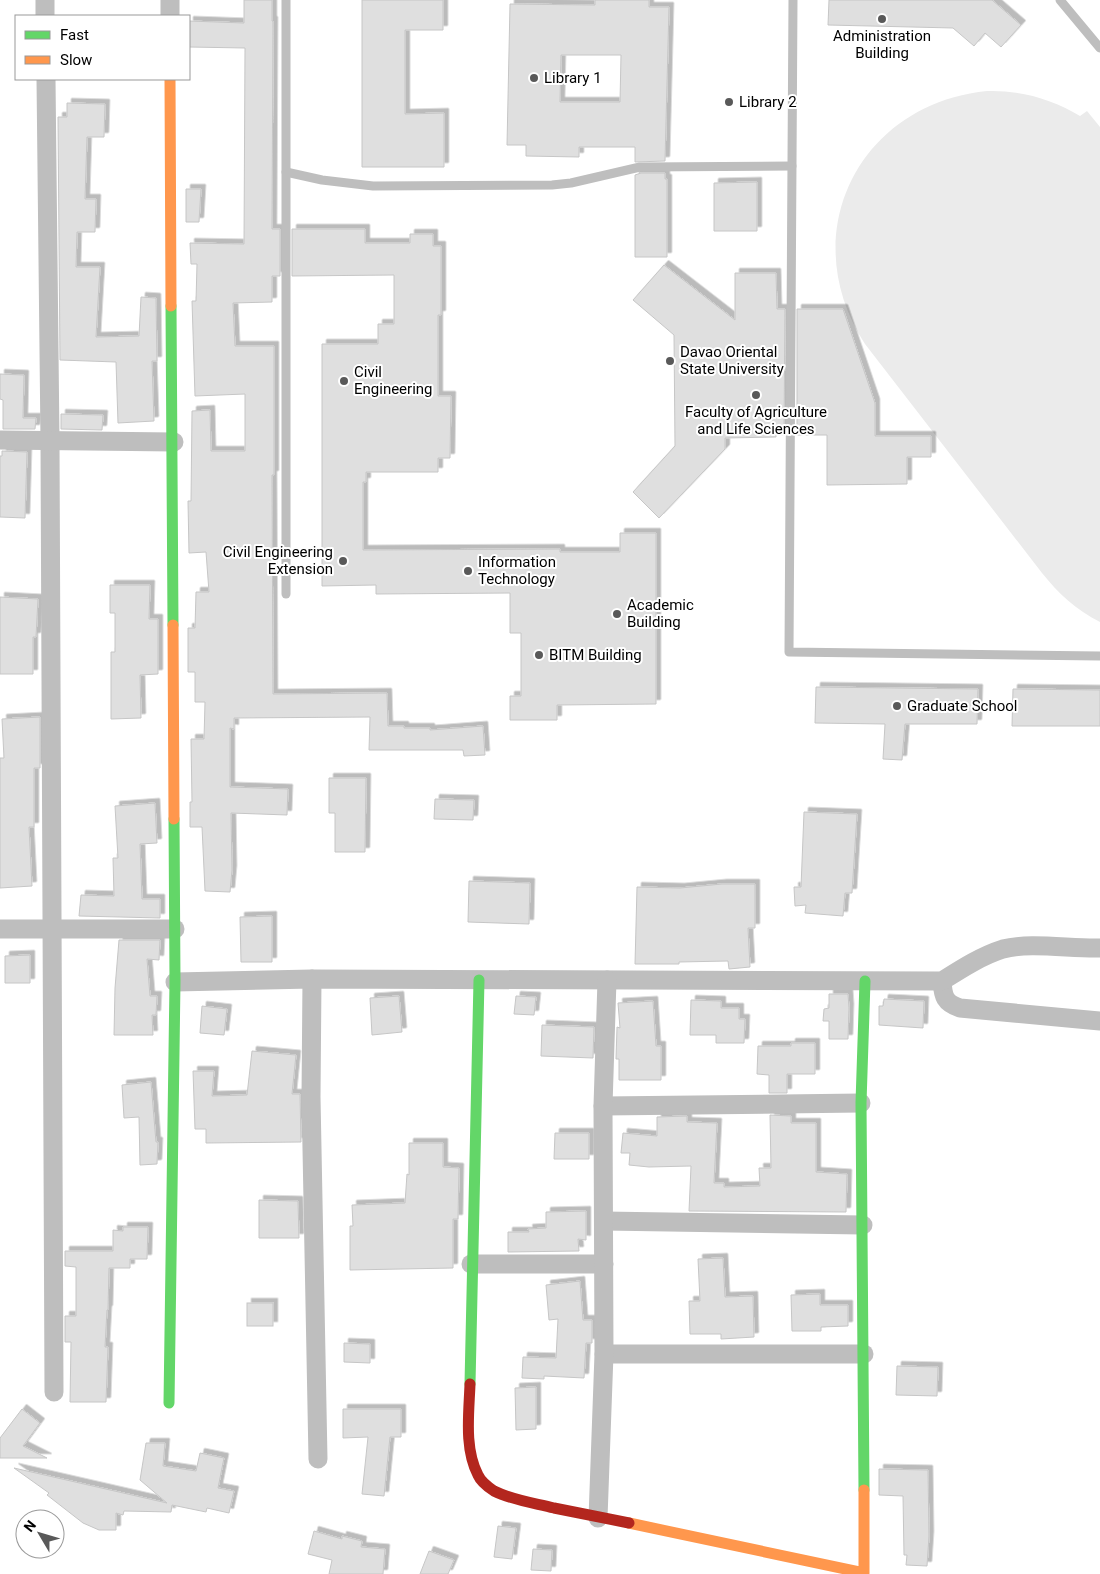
<svg xmlns="http://www.w3.org/2000/svg" width="1100" height="1574" viewBox="0 0 1100 1574" font-family="Roboto,sans-serif">
<style>
.green{fill:#ebebeb}
.building{fill:#dfdfdf;stroke:#c6c6c6;fill-rule:evenodd;filter:url(#shadow)}
.lines{fill:none;stroke-linecap:round;stroke-linejoin:round}
.lane{stroke:#bebebe;stroke-width:9}
.street{stroke:#bebebe;stroke-width:19}
.fast{stroke:#63d668;stroke-width:11}
.slow{stroke:#ff974d;stroke-width:11}
.jam{stroke:#b3261e;stroke-width:11}
.poi-dot{fill:#595959;stroke:#fff;stroke-width:2}
.labels{text-anchor:middle;stroke-width:4;stroke-linejoin:round;paint-order:stroke}
.poi-label{font-size:15px;fill:#000;stroke:#fff;text-anchor:start}
</style>
<defs>
<filter id="shadow"><feDropShadow dx="4.5" dy="-4.5" stdDeviation="0" flood-color="#0004"/></filter>
</defs>
<rect width="100%" height="100%" fill="#fff"/>
<!-- green -->
<path class="green" d="M987,91C1021,90 1052,99 1080,116L1087,111L1100,127V622C1076,610 1058,593 1042,573L865,344C794,235 858,104 987,91Z"/>
<!-- building -->
<g class="building">
<polygon points="244,0 272,0 272,21 273,21 272,229 280,229 280,276 272,276 272,302 233,303 235,346 274,346 274,475 272,475 273,694 387,693 388,726 404,726 404,728 430,728 430,730 483,726 485,755 464,756 463,750 369,750 370,717 234,718 234,729 230,728 230,787 288,789 287,815 231,813 232,870 230,892 205,891 202,827 190,827 190,802 192,802 191,739 204,739 205,702 195,702 195,672 188,672 188,628 195,628 196,592 209,592 206,552 189,553 188,501 191,501 192,411 210,410 211,451 245,451 245,394 195,396 192,301 196,301 197,264 191,264 190,243 244,244 245,48 189,47 189,21 244,23"/>
<polygon points="362,0 443,0 443,30 405,30 405,114 444,113 444,167 362,167"/>
<path d="M595,0H649V7H669L665,161L635,162V147H579V157L526,156V145H507L510,4L595,5ZM561,55H621L620,102H560Z"/>
<polygon points="829,0 992,0 1021,25 1001,47 985,33 974,46 953,28 828,25"/>
<polygon points="67,103 105,104 104,137 87,137 85,199 96,199 95,232 77,232 76,267 100,267 96,337 139,336 141,297 156,298 157,361 152,361 154,421 118,423 116,362 60,360 58,117 67,117"/>
<polygon points="641,173 665,173 665,179 667,179 667,257 635,257 635,175"/>
<polygon points="757,182 757,231 714,231 714,183"/>
<polygon points="186,189 201,189 199,222 186,222"/>
<polygon points="292,229 365,229 365,243 410,243 410,234 433,234 433,246 441,246 441,315 438,315 438,396 451,396 450,458 438,458 438,472 366,472 366,482 363,482 363,550 560,549 560,552 620,552 620,533 656,533 656,704 557,705 557,720 510,720 510,696 521,696 521,633 510,633 510,593 376,594 376,585 322,586 322,344 378,344 378,324 394,324 394,275 292,276"/>
<polygon points="664,265 735,320 735,273 776,273 777,309 785,309 784,435 776,434 776,437 725,438 725,449 659,518 633,492 675,446 674,335 633,300"/>
<polygon points="797,309 843,309 875,403 875,436 931,436 931,457 907,457 907,484 827,485 827,435 797,435"/>
<polygon points="0,374 24,375 23,418 36,418 35,429 3,429 3,400 0,399"/>
<polygon points="61,414 103,415 102,430 61,429"/>
<polygon points="2,451 27,452 25,518 0,517 0,456 2,456"/>
<polygon points="110,585 150,585 149,619 158,619 158,674 140,675 141,718 111,719 111,652 115,652 115,613 110,613"/>
<polygon points="0,597 38,599 36,637 33,637 33,674 0,674"/>
<polygon points="816,687 978,689 977,724 905,724 902,760 883,759 885,724 815,723"/>
<polygon points="1013,689 1100,690 1100,726 1012,726"/>
<polygon points="40,717 40,768 34,768 34,827 29,827 32,886 0,888 0,758 4,758 2,719"/>
<polygon points="329,778 366,778 365,852 335,852 335,813 329,813"/>
<polygon points="435,799 474,800 473,820 434,819"/>
<polygon points="155,803 157,843 140,844 142,899 160,899 160,918 79,916 81,895 114,896 113,858 118,858 115,806"/>
<polygon points="804,812 857,814 852,893 845,893 843,916 805,913 806,905 795,906 794,887 801,887"/>
<polygon points="469,881 530,883 529,924 468,922"/>
<polygon points="722,884 755,884 755,928 748,928 750,967 729,969 728,961 679,962 679,964 635,964 637,887 680,888"/>
<polygon points="272,916 272,962 241,962 240,917"/>
<polygon points="119,940 160,940 159,960 147,959 150,996 157,996 156,1015 152,1015 153,1035 114,1035 115,988"/>
<polygon points="30,955 30,983 5,983 5,956"/>
<polygon points="829,994 848,994 849,1008 848,1039 829,1039 829,1021 823,1021 824,1009 829,1008"/>
<polygon points="399,996 402,1032 372,1035 370,998"/>
<polygon points="516,996 536,997 534,1015 514,1014"/>
<polygon points="884,999 924,1001 923,1028 879,1025 879,1006 883,1006"/>
<polygon points="691,1000 721,1001 721,1008 739,1008 739,1019 745,1019 744,1043 716,1043 716,1035 690,1035"/>
<polygon points="653,1001 656,1046 661,1046 661,1080 619,1080 619,1059 616,1059 617,1027 620,1028 618,1003"/>
<polygon points="202,1006 227,1009 224,1035 200,1033"/>
<polygon points="542,1025 594,1027 593,1058 541,1056"/>
<polygon points="791,1043 815,1043 815,1074 787,1074 787,1093 769,1093 769,1075 757,1074 758,1046 791,1046"/>
<polygon points="252,1051 296,1055 292,1094 300,1094 301,1142 206,1143 206,1129 195,1129 193,1071 214,1071 212,1096 247,1095"/>
<polygon points="151,1082 156,1142 158,1142 157,1164 140,1165 139,1117 124,1118 122,1085"/>
<polygon points="770,1115 791,1116 791,1123 816,1123 816,1172 847,1174 846,1212 689,1211 691,1166 649,1167 629,1165 630,1153 621,1153 623,1133 657,1136 657,1117 687,1116 687,1122 717,1123 714,1183 724,1183 724,1187 760,1186 759,1168 771,1168"/>
<polygon points="555,1133 589,1133 589,1159 554,1159"/>
<polygon points="409,1143 443,1143 443,1167 459,1168 458,1219 453,1219 453,1268 350,1270 350,1226 353,1226 352,1205 405,1203 407,1174 409,1175"/>
<polygon points="259,1200 298,1201 299,1238 259,1238"/>
<polygon points="586,1211 586,1240 578,1239 579,1251 508,1252 508,1232 529,1232 528,1229 546,1228 546,1212"/>
<polygon points="123,1227 148,1227 147,1259 130,1259 130,1268 109,1268 108,1310 107,1310 105,1347 108,1347 106,1402 70,1402 71,1342 65,1342 65,1316 76,1316 76,1267 65,1266 65,1251 113,1251 113,1230 123,1231"/>
<polygon points="723,1258 725,1297 753,1296 754,1337 721,1339 721,1334 690,1334 689,1301 700,1301 698,1259"/>
<polygon points="580,1281 583,1320 592,1320 592,1343 586,1343 584,1378 544,1376 544,1379 522,1378 523,1357 556,1358 558,1319 549,1320 546,1285"/>
<polygon points="820,1294 820,1305 848,1305 848,1326 821,1327 821,1331 792,1331 791,1295"/>
<rect x="247" y="1303" width="26" height="23"/>
<polygon points="344,1343 370,1344 370,1363 344,1362"/>
<polygon points="897,1366 938,1367 937,1396 896,1395"/>
<polygon points="536,1387 536,1429 516,1430 515,1388"/>
<polygon points="22,1409 40,1423 23,1446 47,1458 0,1458 0,1438"/>
<polygon points="343,1409 401,1409 401,1437 390,1437 384,1496 362,1494 368,1437 343,1438"/>
<polygon points="146,1443 165,1443 163,1466 196,1471 200,1453 224,1458 218,1488 234,1491 229,1513 207,1508 206,1512 172,1505 171,1512 124,1511 123,1515 116,1513 116,1530 99,1530 83,1523 47,1495 49,1493 14,1468 167,1503 140,1480"/>
<polygon points="879,1469 928,1470 929,1536 927,1566 906,1565 907,1555 904,1555 903,1496 879,1495"/>
<polygon points="498,1526 516,1528 512,1559 494,1557"/>
<polygon points="314,1531 342,1539 342,1536 362,1541 361,1547 385,1549 383,1574 329,1574 332,1560 308,1554"/>
<polygon points="533,1549 552,1550 551,1571 531,1570"/>
<polygon points="429,1551 454,1560 448,1574 420,1574"/>
</g>
<g class="lines">
<!-- lane -->
<g class="lane">
<polyline points="793,0 789,652 1100,656"/>
<polyline points="1060,0 1100,48"/>
<polyline points="286,172 322,180 373,186 552,185 571,183 640,167 792,166"/>
<polyline points="286,594 286,0"/>
</g>
<!-- street -->
<g class="street">
<polyline points="45,0 45,16"/>
<polyline points="170,0 170,16"/>
<polyline points="46,79 50,441 54,1392"/>
<polyline points="0,440 174,442"/>
<polyline points="0,929 175,929"/>
<polyline points="312,979 311,1097 318,1459"/>
<path d="M942,981C943,997 945,1003 960,1008L1100,1021"/>
<path d="M175,982L312,979L942,981C961,969 981,956 1003,949C1029,942 1072,949 1100,948"/>
<polyline points="603,1106 861,1103"/>
<polyline points="604,1221 863,1225"/>
<polyline points="471,1264 604,1264"/>
<polyline points="604,1354 864,1354"/>
<polyline points="598,1518 604,1354 603,1106 607,980"/>
</g>
<!-- fast -->
<g class="fast">
<polyline points="171,306 173,625"/>
<polyline points="470,1384 479,980"/>
<polyline points="169,1403 175,982 174,819"/>
<polyline points="864,1490 861,1103 865,981"/>
</g>
<!-- slow -->
<g class="slow">
<polyline points="170,79 171,306"/>
<polyline points="173,625 174,819"/>
<polyline points="629,1523 864,1573 864,1490"/>
</g>
<!-- jam -->
<path class="jam" d="M470,1384C469,1413 464,1448 478,1475C481,1482 488,1487 494,1491C512,1500 534,1503 554,1508C579,1513 604,1518 629,1523"/>
</g>
<!-- markers -->
<g class="poi-dot">
<circle cx="882" cy="19" r="5"/>
<circle cx="534" cy="78" r="5"/>
<circle cx="729" cy="102" r="5"/>
<circle cx="670" cy="361" r="5"/>
<circle cx="344" cy="381" r="5"/>
<circle cx="756" cy="395" r="5"/>
<circle cx="343" cy="561" r="5"/>
<circle cx="468" cy="571" r="5"/>
<circle cx="617" cy="614" r="5"/>
<circle cx="539" cy="655" r="5"/>
<circle cx="897" cy="706" r="5"/>
</g>
<g class="labels">
<!-- poi labels -->
<g class="poi-label">
<text x="882" y="41" text-anchor="middle">Administration<tspan x="882" dy="17">Building</tspan></text>
<text x="544" y="83">Library 1</text>
<text x="739" y="107">Library 2</text>
<text x="680" y="357">Davao Oriental<tspan x="680" dy="17">State University</tspan></text>
<text x="354" y="377">Civil<tspan x="354" dy="17">Engineering</tspan></text>
<text x="756" y="417" text-anchor="middle">Faculty of Agriculture<tspan x="756" dy="17">and Life Sciences</tspan></text>
<text x="333" y="557" text-anchor="end">Civil Engineering<tspan x="333" dy="17">Extension</tspan></text>
<text x="478" y="567">Information<tspan x="478" dy="17">Technology</tspan></text>
<text x="627" y="610">Academic<tspan x="627" dy="17">Building</tspan></text>
<text x="549" y="660">BITM Building</text>
<text x="907" y="711">Graduate School</text>
</g>
</g>
<!-- legend -->
<rect x="15" y="15" width="175" height="65" fill="#ffffff" stroke="#999999"/>
<rect x="25" y="31" width="25" height="8" fill="#63d668" stroke="#999999"/>
<text x="60" y="40" font-size="15" fill="#000000">Fast</text>
<rect x="25" y="56" width="25" height="8" fill="#ff974d" stroke="#999999"/>
<text x="60" y="65" font-size="15" fill="#000000">Slow</text>
<!-- north arrow -->
<g transform="translate(40 1534) rotate(308)"><circle r="24" fill="#ffffff" stroke="#999999"/>
<path d="M0-4L9 19L0 12L-9 19Z" fill="#595959"/>
<text y="-8" font-size="14" font-weight="bold" text-anchor="middle" fill="#000000">N</text>
</g>
</svg>
